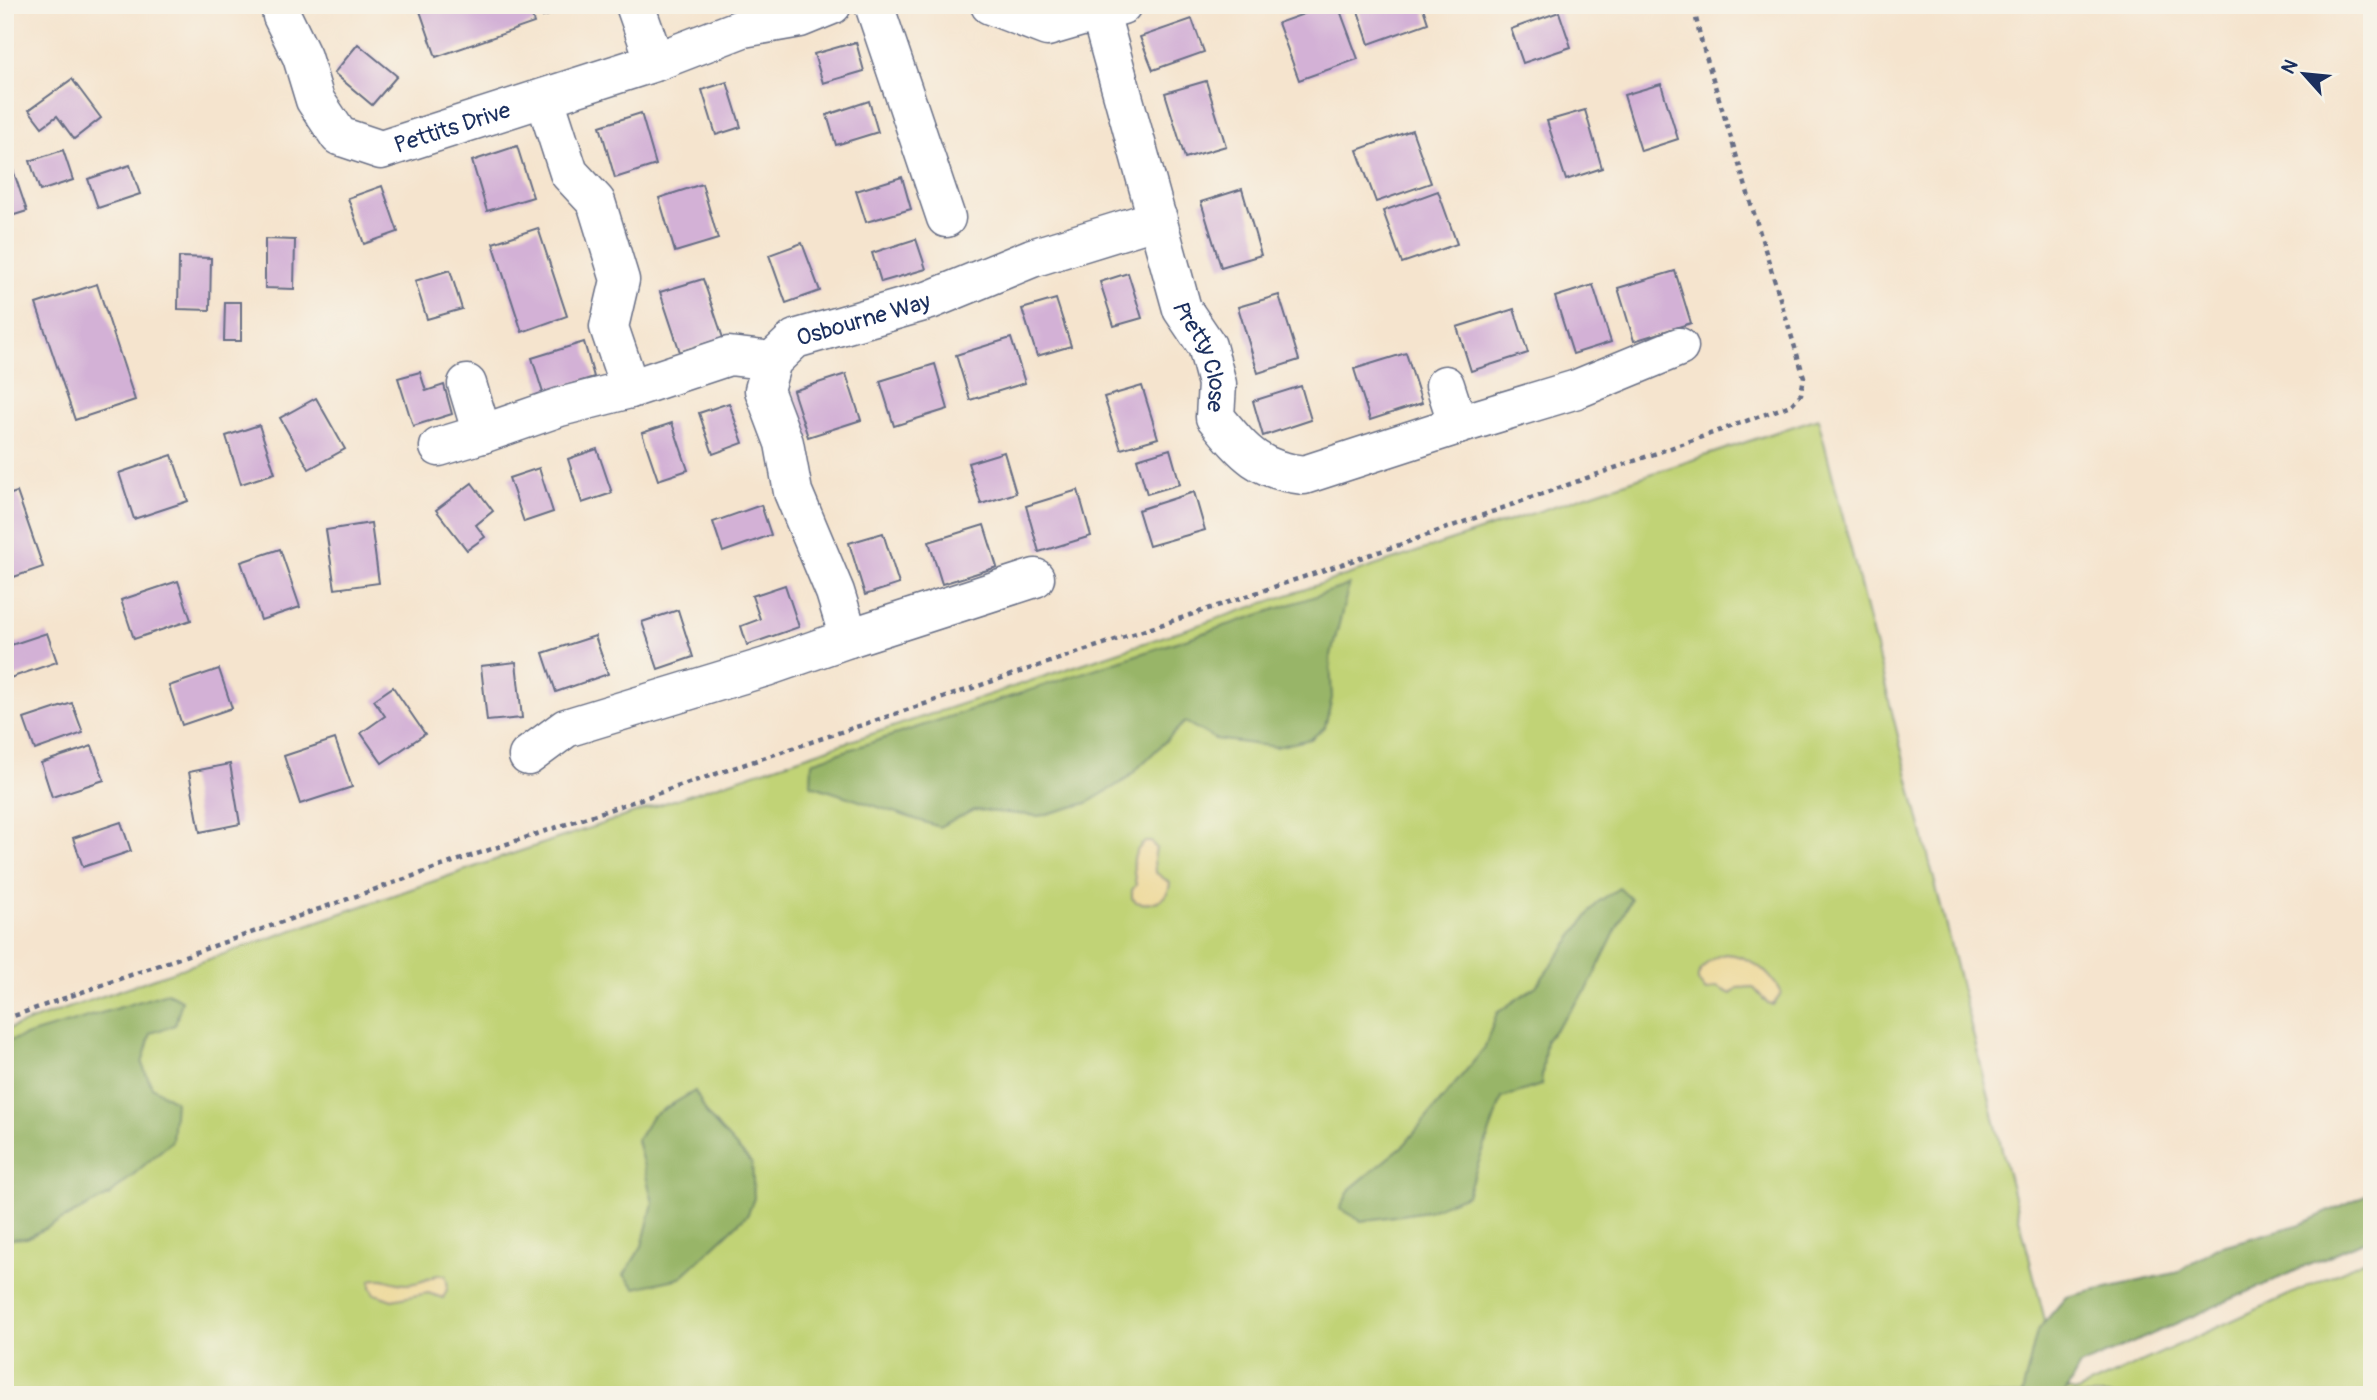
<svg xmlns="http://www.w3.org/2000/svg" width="2377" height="1400" viewBox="0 0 2377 1400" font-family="Pangolin,sans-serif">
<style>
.green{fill:#c1d376;stroke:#6e816a;stroke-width:2}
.forest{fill:#98b567;stroke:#5a7262;stroke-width:2}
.sand{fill:#eeda9e;stroke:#84847e;stroke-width:2}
.building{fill:#d3b1d6}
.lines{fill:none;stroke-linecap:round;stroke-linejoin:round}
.minor-casing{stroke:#676e85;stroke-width:41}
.path{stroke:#676e85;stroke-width:4.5;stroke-dasharray:5 5;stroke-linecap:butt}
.minor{stroke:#fff;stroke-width:38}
.labels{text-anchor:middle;stroke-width:5;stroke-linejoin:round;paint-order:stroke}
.street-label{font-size:23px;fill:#1b2f5e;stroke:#f7f3e8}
</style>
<rect width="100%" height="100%" fill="#f7f3e8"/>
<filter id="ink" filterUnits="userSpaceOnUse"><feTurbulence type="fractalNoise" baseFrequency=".0143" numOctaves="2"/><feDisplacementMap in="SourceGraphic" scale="14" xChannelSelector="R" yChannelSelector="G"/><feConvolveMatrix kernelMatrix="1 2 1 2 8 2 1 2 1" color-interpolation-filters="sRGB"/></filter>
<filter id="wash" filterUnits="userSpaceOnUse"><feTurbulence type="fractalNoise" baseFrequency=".00686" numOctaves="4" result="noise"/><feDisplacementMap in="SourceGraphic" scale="28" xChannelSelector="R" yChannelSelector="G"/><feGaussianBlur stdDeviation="1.57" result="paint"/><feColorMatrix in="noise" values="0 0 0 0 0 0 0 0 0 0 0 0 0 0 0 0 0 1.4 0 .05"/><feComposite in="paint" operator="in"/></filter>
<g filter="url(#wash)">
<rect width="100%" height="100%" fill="#f5e4ce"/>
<!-- green -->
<polygon class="green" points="1818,418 2062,1388 2075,1392 2372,1257 2372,1395 5,1395 5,1030 512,854"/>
<!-- forest -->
<g class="forest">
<polygon points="1349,585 1330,659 1332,698 1325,727 1311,739 1276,747 1215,739 1185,722 1127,779 1087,803 1039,816 974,810 939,827 811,785 812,762"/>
<polygon points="1619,888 1631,899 1587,990 1546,1040 1541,1085 1502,1098 1467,1195 1428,1211 1361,1221 1340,1209 1350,1189 1405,1144 1484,1049 1497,1013 1536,986 1598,902"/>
<polygon points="167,993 182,1000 175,1025 151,1033 142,1064 152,1087 175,1101 172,1141 110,1195 27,1238 9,1239 5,1242 5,1042"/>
<polygon points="695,1091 708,1116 752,1164 754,1198 748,1214 680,1278 635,1288 624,1275 642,1246 653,1203 637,1140 652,1116"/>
<polygon points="2372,1192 2372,1237 2080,1366 2064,1395 2022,1395 2037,1331 2066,1297 2179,1272 2215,1248 2301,1224"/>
</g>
<!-- sand -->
<g class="sand">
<path d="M1145,842H1151L1156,848L1154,859L1155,872L1170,883C1169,901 1151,906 1136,902L1132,898V890L1136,885C1133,868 1130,853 1145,842Z"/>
<path d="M1725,954C1750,955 1770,972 1781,993L1773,1005L1768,1004L1753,987L1737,988L1731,994L1717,987L1706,991L1698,981V976C1703,965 1713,957 1725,954Z"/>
<path d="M437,1275H445C449,1285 448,1289 443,1298L428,1293L392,1300L375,1294L371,1287V1280C383,1277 387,1281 398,1283C412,1286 424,1281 437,1275Z"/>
</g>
<g id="blocks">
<!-- building -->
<g class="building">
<polygon points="426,5 528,5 534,23 436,57 419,8"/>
<polygon points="538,5 577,5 577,6 543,17"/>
<polygon points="1329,5 1338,5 1358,59 1299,80 1278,23"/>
<polygon points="1356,5 1422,5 1428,23 1369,44"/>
<polygon points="1559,12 1571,47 1523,63 1511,29"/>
<polygon points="1192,19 1204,52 1153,70 1140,37"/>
<polygon points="856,42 864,71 823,83 814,54"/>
<polygon points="358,44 397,76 372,105 334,73"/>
<polygon points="72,79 101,118 74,139 57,116 42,127 29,110"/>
<polygon points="1206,81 1226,146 1185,158 1165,93"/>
<polygon points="727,82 741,127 716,135 702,90"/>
<polygon points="1661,84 1678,139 1641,151 1624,95"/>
<polygon points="869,101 878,132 836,145 827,115"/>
<polygon points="1585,110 1602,168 1566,180 1547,121"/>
<polygon points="641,113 656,165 615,178 600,126"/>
<polygon points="1412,130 1431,183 1376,202 1357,150"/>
<polygon points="517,146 533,197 487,211 472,161"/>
<polygon points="63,150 73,180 40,191 30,161"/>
<polygon points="11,164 27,211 5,218 5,166"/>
<polygon points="130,165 140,194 98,208 88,179"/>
<polygon points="902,177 911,209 866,222 856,191"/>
<polygon points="702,184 718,239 675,252 659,198"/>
<polygon points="382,186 398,232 364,244 348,198"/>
<polygon points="1242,189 1261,255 1221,267 1201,202"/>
<polygon points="1438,191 1457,244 1402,263 1383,211"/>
<polygon points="538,228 567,316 522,332 493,243"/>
<polygon points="265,239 295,240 294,289 265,288"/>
<polygon points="916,239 926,269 881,282 872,253"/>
<polygon points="802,243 820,291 786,303 769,255"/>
<polygon points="179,257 211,258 210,310 178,309"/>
<polygon points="450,270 462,309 427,319 415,281"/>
<polygon points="1675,271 1691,323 1634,341 1618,288"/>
<polygon points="1128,273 1142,318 1114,326 1100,282"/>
<polygon points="703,279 723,338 680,352 660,292"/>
<polygon points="97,284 135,400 75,420 36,304"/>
<polygon points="1593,285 1611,342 1573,354 1555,297"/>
<polygon points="1279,295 1299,360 1258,373 1238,307"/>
<polygon points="1056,299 1071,346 1037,356 1022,309"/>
<polygon points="225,302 241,302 241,341 224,341"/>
<polygon points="1514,309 1528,353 1471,371 1457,327"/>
<polygon points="1011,338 1025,383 970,400 956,355"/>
<polygon points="584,342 594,377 543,393 532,358"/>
<polygon points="1406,353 1422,403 1370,420 1354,369"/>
<polygon points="935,364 948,409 894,426 880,381"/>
<polygon points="420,372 426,391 444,385 452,414 413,426 398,378"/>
<polygon points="846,374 861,420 808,437 793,391"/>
<polygon points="1142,386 1158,438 1121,449 1104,397"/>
<polygon points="1301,386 1311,420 1263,436 1253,401"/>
<polygon points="316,398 345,449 309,469 280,418"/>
<polygon points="729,403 743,443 713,454 699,413"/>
<polygon points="672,423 688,470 658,480 642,433"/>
<polygon points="259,425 275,473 241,484 226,436"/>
<polygon points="597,449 612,493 582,503 568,459"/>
<polygon points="1170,449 1180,484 1147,494 1137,459"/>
<polygon points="1004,452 1016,493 981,504 968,463"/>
<polygon points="172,455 188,501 134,519 119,473"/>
<polygon points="539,468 553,512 524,522 509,478"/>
<polygon points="472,483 493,511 476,525 485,537 467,550 436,510"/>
<polygon points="1078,490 1091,536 1039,552 1026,506"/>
<polygon points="17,492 43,567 5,580 5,496"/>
<polygon points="1194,492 1205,530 1149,546 1138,510"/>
<polygon points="761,505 771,535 723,552 713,522"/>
<polygon points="371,523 379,583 335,589 326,530"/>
<polygon points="984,525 997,567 942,584 929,542"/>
<polygon points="883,533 899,584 865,595 849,543"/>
<polygon points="280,549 300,607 261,620 241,562"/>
<polygon points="178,581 191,620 134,639 121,600"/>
<polygon points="785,585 799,627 747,645 741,626 760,619 752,596"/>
<polygon points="678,610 693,657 658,669 642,622"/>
<polygon points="47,633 57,662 10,678 5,665 5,647"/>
<polygon points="595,636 608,674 556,692 543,653"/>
<polygon points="516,662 522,718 487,721 481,666"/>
<polygon points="219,669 232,708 182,725 169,686"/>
<polygon points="393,687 425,734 382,763 361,733 385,716 374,700"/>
<polygon points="72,703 83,733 35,750 24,719"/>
<polygon points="335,739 352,787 300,804 284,756"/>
<polygon points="92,746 104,780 52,797 41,763"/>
<polygon points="230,764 240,824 200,832 189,772"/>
<polygon points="121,822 131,851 83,867 73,838"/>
<polygon points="5,872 12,891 5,894"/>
</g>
</g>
</g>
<g filter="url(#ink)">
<use href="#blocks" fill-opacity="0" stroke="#676e85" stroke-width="2"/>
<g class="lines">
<defs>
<g id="minor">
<path id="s1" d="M280,5L282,16L302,57L315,100L339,136L381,150L655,62L743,28L800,18L832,5"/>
<polyline points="635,5 655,62"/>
<polyline points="874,5 946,218"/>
<polyline points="990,5 1047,27 1122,5"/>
<path id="s2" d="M1100,13L1182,309L1207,346L1217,384L1215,417C1244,452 1257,470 1304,475L1458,425L1577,389L1679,347"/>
<polyline points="545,99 569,173 596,202 620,280 609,327 630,389"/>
<polyline points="467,384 482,434"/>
<polyline points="1445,385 1458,425"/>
<polyline points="439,447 482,434 560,407 630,389 729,356 772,361"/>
<path id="s3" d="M849,638L835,592L793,492L784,443L764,390L772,361L795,339L930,300L1032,258L1158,219"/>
<polyline points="528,756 566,728 766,667 849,638 1035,578"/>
</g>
</defs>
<!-- minor casing -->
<use href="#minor" class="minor-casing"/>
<!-- path -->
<polyline class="path" points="5,1019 459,860 1402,544 1791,405 1801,394 1804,377 1701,40 1693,5"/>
<!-- minor -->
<use href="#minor" class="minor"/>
</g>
</g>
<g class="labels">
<!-- street labels -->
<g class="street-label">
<text dy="8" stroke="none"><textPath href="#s1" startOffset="264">Pettits Drive</textPath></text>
<text dy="8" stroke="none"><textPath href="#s3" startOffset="396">Osbourne Way</textPath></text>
<text dy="8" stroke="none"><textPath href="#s2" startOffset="360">Pretty Close</textPath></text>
</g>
</g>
<!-- margin -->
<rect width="2377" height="1400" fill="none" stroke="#f7f3e8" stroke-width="28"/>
<!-- north arrow -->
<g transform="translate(2304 74) rotate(297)" stroke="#f7f3e8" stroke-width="5" paint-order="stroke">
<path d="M0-5L12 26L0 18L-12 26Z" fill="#1b2f5e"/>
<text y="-10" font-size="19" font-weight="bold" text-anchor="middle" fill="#1b2f5e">N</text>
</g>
</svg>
